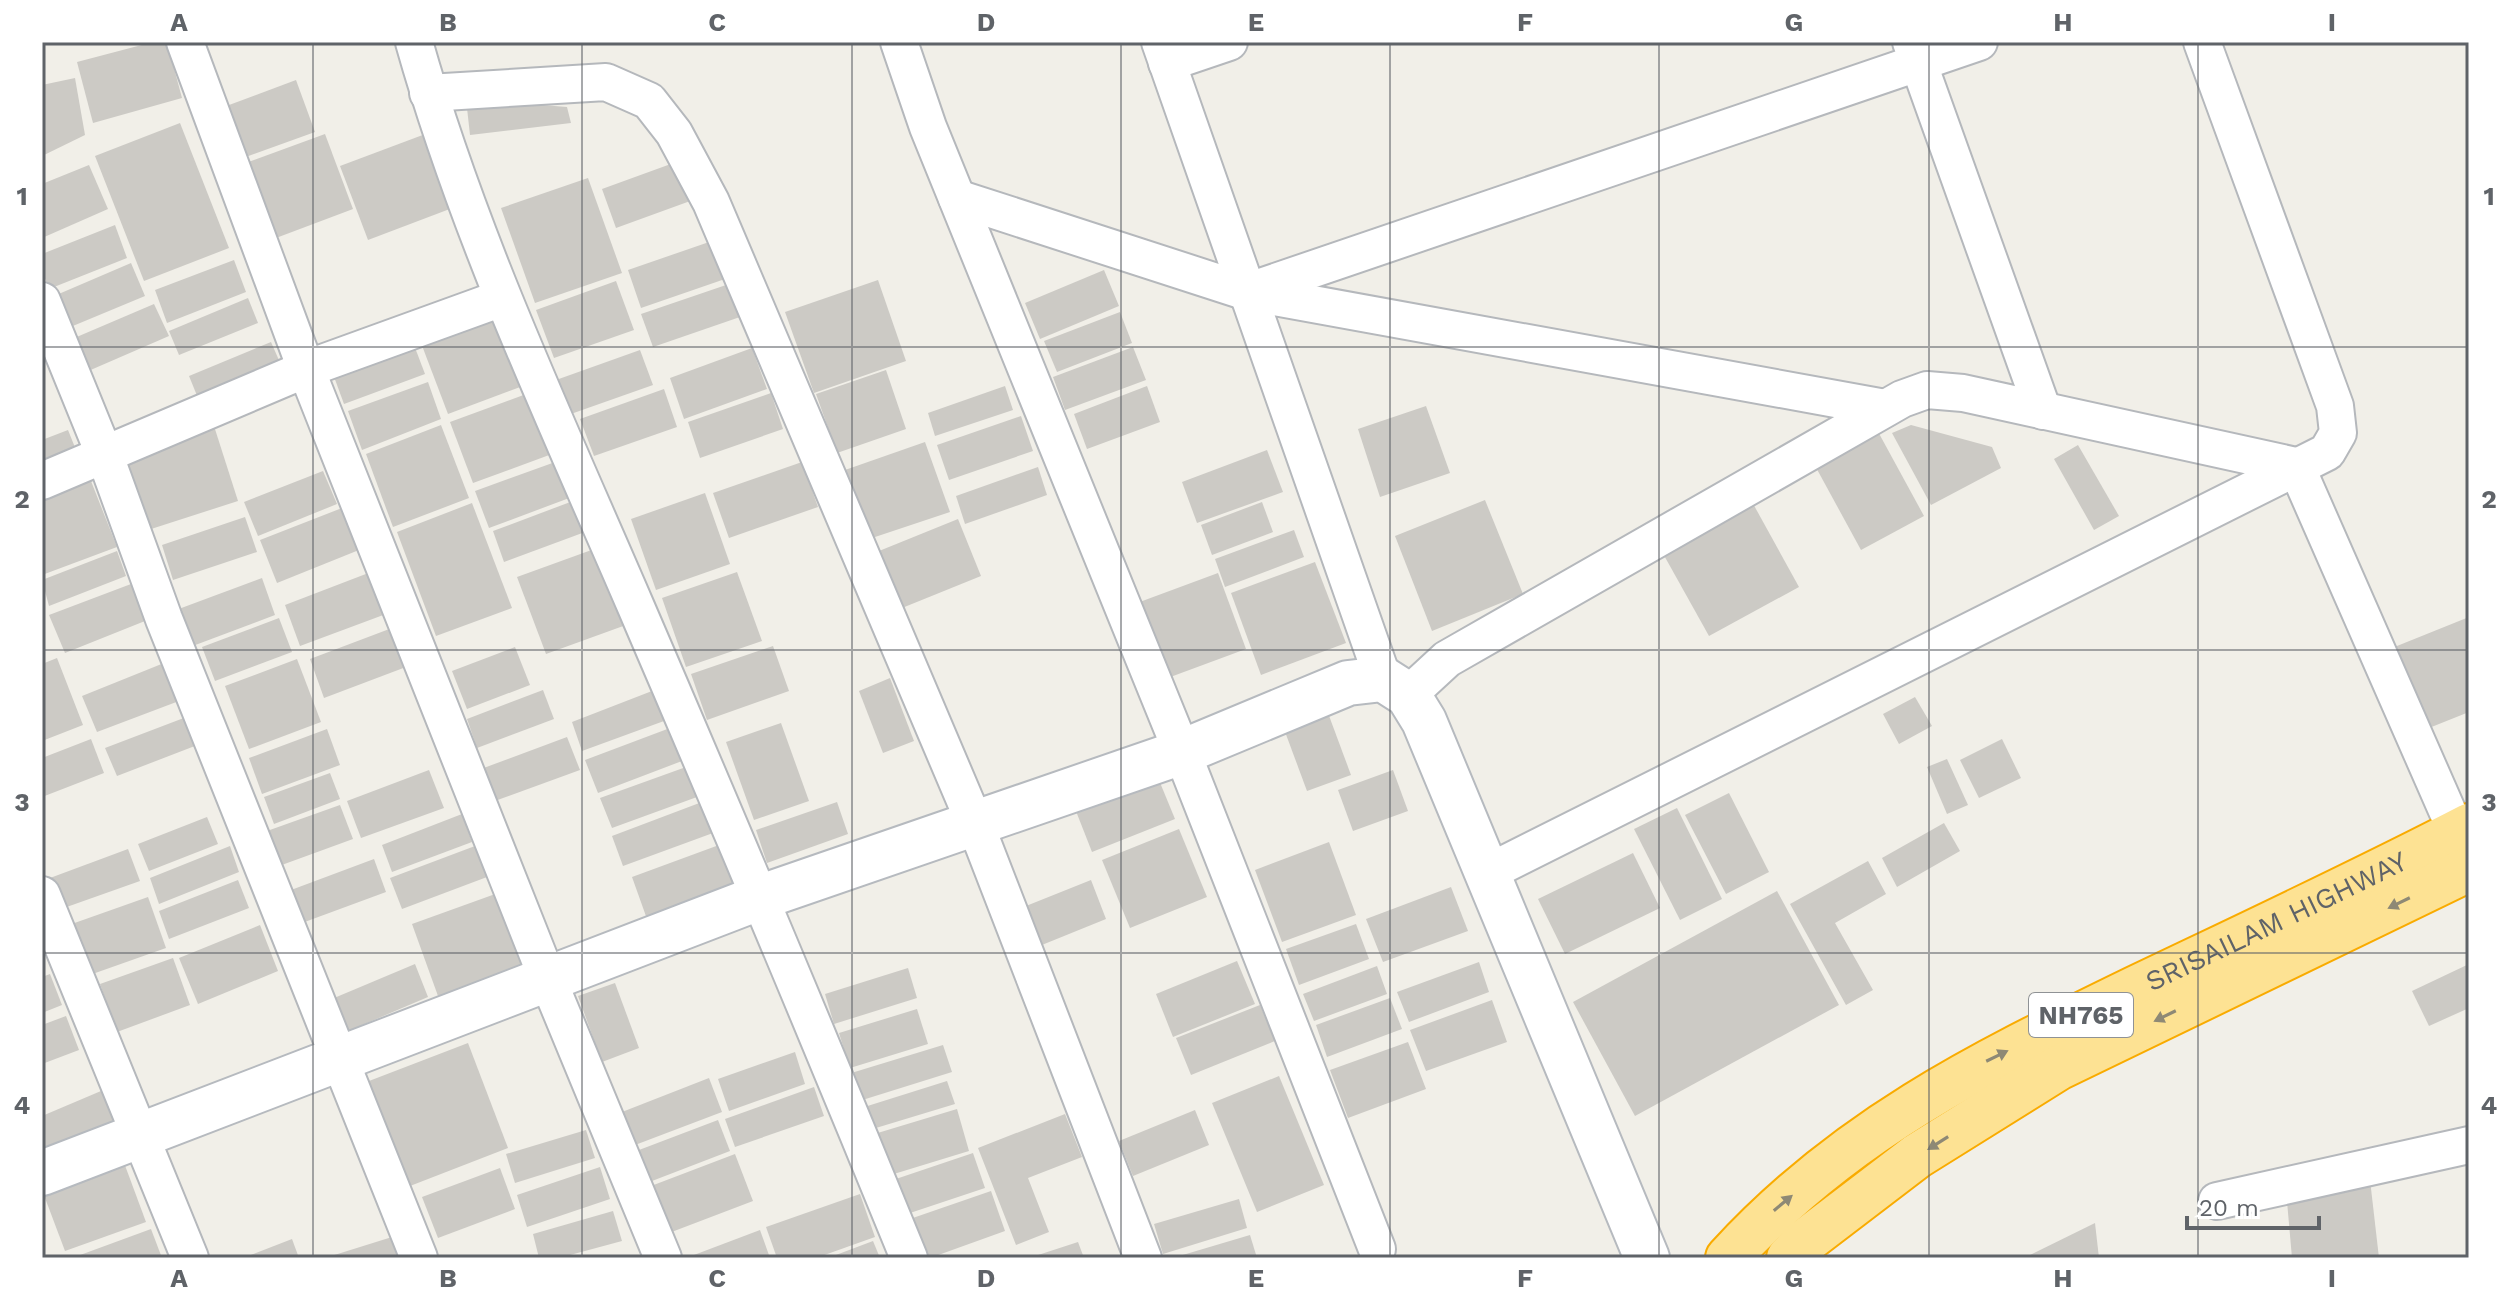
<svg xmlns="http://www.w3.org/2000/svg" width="2511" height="1300" viewBox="0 0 2511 1300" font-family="'Work Sans',sans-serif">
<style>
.building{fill:#cccac5}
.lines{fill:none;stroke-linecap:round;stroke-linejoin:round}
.street-casing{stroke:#b5b8bc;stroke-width:40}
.secondary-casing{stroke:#b6babf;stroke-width:48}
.highway-casing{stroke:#f9ab00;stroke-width:48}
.street{stroke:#fff;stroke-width:36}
.secondary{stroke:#fff;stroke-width:44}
.highway{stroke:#fde293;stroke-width:44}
.oneway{fill:#8e8975}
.grid{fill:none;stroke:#5f6368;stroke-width:2;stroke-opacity:0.55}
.labels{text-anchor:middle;stroke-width:6;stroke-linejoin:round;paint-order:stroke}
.shield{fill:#fff;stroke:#8f9295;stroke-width:2}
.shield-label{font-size:26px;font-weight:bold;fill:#5f6368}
.street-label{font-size:28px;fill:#5f6368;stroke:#fff}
.neatline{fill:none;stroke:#5f6368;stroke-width:3}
.grid-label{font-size:26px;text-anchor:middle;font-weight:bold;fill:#5f6368}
</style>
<rect width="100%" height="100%" fill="#f1efe8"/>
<!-- building -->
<g class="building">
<polygon points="153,42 167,42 182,98 93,123 77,62"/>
<polygon points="75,78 85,135 42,156 42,85"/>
<polygon points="296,80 315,132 240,159 221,108"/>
<polygon points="466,99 567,107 571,123 470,135"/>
<polygon points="180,123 229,248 144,281 95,156"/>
<polygon points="428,133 455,207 368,240 340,166"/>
<polygon points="325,134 353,209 268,241 240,165"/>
<polygon points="679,161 693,200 616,228 602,189"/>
<polygon points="89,165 108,209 42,238 42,184"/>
<polygon points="588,178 622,273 535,303 501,208"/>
<polygon points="115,225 127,258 49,289 42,271 42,254"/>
<polygon points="712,241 725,279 641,308 628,270"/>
<polygon points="234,260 246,292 167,323 155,290"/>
<polygon points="131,263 145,296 68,328 54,296"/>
<polygon points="1104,270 1119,306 1040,339 1025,303"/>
<polygon points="878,280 906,361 814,393 785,312"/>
<polygon points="616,281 634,330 554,358 536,310"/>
<polygon points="729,284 740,317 653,347 641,314"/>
<polygon points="248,298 258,323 179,355 169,331"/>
<polygon points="154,304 169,336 86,372 72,339"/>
<polygon points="1120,312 1132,343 1057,372 1044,341"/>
<polygon points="497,315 523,386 448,414 421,343"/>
<polygon points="271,342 285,374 202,408 189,376"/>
<polygon points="414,345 425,374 344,404 333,374"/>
<polygon points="1133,347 1146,380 1065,410 1053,377"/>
<polygon points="752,348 767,389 684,419 670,378"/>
<polygon points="640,350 653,385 568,415 556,380"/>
<polygon points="886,370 906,429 837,453 816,394"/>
<polygon points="428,382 441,419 362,450 348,411"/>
<polygon points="1005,386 1013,410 935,436 928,413"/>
<polygon points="1147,386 1160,422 1087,449 1074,414"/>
<polygon points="664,389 677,427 594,456 580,419"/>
<polygon points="529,393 552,454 473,483 450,422"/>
<polygon points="771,393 783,429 700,458 688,422"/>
<polygon points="1426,406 1450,473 1380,497 1358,429"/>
<polygon points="1021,416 1033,451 949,480 937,445"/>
<polygon points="441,425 469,498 393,527 366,454"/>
<polygon points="1911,425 1992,447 2001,468 1931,505 1892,433"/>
<polygon points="214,426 238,501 148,530 123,455"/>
<polygon points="1876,428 1924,516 1861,550 1813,462"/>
<polygon points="68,430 80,460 42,475 42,440"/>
<polygon points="925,442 950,512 869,539 845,470"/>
<polygon points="2078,445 2119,516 2094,530 2054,459"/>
<polygon points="1267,450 1283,492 1197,523 1182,482"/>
<polygon points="558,461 572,497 489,528 475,491"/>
<polygon points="802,462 818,507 729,538 713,493"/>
<polygon points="1038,467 1047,495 965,524 956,496"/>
<polygon points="323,471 337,504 258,536 244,502"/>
<polygon points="89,476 117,547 42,575 42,494"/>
<polygon points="705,493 730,564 656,590 631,519"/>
<polygon points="1485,500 1523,594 1432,631 1395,536"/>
<polygon points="1751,500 1799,587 1709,636 1661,550"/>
<polygon points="573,501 585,532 504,562 493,531"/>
<polygon points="1262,502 1273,532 1212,555 1201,525"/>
<polygon points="472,503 512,608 436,636 397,532"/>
<polygon points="342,508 359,550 277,583 260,540"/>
<polygon points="245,517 257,552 173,580 162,545"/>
<polygon points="958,519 981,576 902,608 879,551"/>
<polygon points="1294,530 1304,557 1225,587 1215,559"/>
<polygon points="597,548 626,625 546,654 517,577"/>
<polygon points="117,551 126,576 49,606 42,580"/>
<polygon points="1315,562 1346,643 1261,675 1231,593"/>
<polygon points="371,572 386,614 300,646 285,605"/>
<polygon points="737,572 762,641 686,667 662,598"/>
<polygon points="1218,573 1246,649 1165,679 1137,603"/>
<polygon points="262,578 275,615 190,647 176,610"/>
<polygon points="131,584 145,621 65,653 49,615"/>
<polygon points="2469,617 2469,712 2424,730 2392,648"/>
<polygon points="279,618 292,652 215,681 202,647"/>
<polygon points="392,628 406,667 324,698 310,659"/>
<polygon points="773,646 789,691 707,720 691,674"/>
<polygon points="515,647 530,685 467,709 452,671"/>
<polygon points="57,658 83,725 42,741 42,664"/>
<polygon points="297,659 321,722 249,749 225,686"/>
<polygon points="164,663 179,701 97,732 82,696"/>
<polygon points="890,678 914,741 883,753 859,691"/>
<polygon points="543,690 554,719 477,748 467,719"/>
<polygon points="652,691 664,721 582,751 572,722"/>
<polygon points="1915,697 1932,726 1899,744 1883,714"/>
<polygon points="1328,713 1351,775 1307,791 1284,729"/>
<polygon points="189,716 200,744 117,776 105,748"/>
<polygon points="781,723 809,801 754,820 726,742"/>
<polygon points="670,728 682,761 598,793 585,760"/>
<polygon points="327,729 340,765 262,794 249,758"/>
<polygon points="567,737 580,770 492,802 481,769"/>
<polygon points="91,739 104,773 42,797 42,758"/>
<polygon points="2002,739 2021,778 1979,798 1960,760"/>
<polygon points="1947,759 1968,805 1947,814 1927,767"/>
<polygon points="686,767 697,797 612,828 600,798"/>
<polygon points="1154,768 1175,819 1092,852 1072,801"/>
<polygon points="429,770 444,808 361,838 347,801"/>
<polygon points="1393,770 1408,811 1353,831 1338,790"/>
<polygon points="330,773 340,799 274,824 264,797"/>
<polygon points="1729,793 1769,872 1726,894 1685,815"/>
<polygon points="702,802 713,833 623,866 612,836"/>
<polygon points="837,802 848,834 767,863 756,830"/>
<polygon points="340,805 353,839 279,866 267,831"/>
<polygon points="1677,808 1722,899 1680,920 1634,829"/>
<polygon points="462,814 472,842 392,872 382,845"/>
<polygon points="207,817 218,844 149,871 138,844"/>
<polygon points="1944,823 1960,851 1897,887 1882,858"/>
<polygon points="1179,829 1207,897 1130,928 1102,860"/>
<polygon points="1329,842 1356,915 1282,942 1255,870"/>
<polygon points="719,845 735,886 647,919 632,877"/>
<polygon points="230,846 239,872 159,904 150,878"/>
<polygon points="475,846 487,877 402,909 390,878"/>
<polygon points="128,849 140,881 61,909 50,878"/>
<polygon points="1633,853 1660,908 1565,954 1538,899"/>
<polygon points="374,859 386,892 302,923 291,890"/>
<polygon points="1868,861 1886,894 1835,923 1873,990 1846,1005 1790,904"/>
<polygon points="238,880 249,908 169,939 159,911"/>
<polygon points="1091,880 1106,919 1032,949 1016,910"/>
<polygon points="1451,887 1468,931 1383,962 1366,919"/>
<polygon points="1777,891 1839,1005 1635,1116 1573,1002"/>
<polygon points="498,893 524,964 438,996 412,924"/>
<polygon points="148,897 166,948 84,977 66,926"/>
<polygon points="1356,924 1369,959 1299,985 1286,949"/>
<polygon points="260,925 278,971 198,1004 179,958"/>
<polygon points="173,958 190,1005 117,1032 100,984"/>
<polygon points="1237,961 1255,1004 1173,1037 1156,994"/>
<polygon points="1479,962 1489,992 1409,1022 1397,992"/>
<polygon points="415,964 428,997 341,1034 327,1001"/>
<polygon points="2469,964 2469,1008 2429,1026 2412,991"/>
<polygon points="1377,966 1387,994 1314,1021 1303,994"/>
<polygon points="908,968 917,998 834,1024 825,994"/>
<polygon points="50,974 62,1005 42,1013 42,977"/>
<polygon points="615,983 639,1048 602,1062 578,996"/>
<polygon points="1390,998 1402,1029 1327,1057 1316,1025"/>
<polygon points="1492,1000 1507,1042 1426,1071 1410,1030"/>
<polygon points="1260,1005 1275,1041 1191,1075 1176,1038"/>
<polygon points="917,1009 928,1044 850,1068 839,1033"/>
<polygon points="66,1016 79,1050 42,1064 42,1025"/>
<polygon points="1408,1042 1426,1089 1348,1118 1330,1070"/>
<polygon points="468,1043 508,1148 410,1186 369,1081"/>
<polygon points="943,1045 952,1072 856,1102 848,1074"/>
<polygon points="795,1052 805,1084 729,1111 718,1079"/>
<polygon points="1279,1076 1324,1185 1257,1212 1212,1103"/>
<polygon points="709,1078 722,1112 635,1145 622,1112"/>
<polygon points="947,1081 955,1104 866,1131 858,1109"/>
<polygon points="814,1087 824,1116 735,1147 725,1119"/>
<polygon points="101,1091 115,1122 42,1153 42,1116"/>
<polygon points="957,1109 969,1151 884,1177 871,1135"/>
<polygon points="1195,1110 1209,1145 1133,1176 1119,1141"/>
<polygon points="1065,1114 1082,1157 1028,1178 1049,1232 1016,1245 978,1148"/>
<polygon points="718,1120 730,1151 652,1181 639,1150"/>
<polygon points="586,1130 595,1158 515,1183 506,1154"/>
<polygon points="973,1153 985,1188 898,1217 887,1182"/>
<polygon points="735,1154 753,1201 669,1233 651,1186"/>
<polygon points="123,1160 146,1222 65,1251 42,1190"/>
<polygon points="600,1167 610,1199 527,1227 517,1195"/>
<polygon points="500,1168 515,1209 438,1238 422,1197"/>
<polygon points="2369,1171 2379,1258 2292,1258 2286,1190"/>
<polygon points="991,1191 1005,1231 930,1258 920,1258 907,1220"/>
<polygon points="860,1194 875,1237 816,1258 777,1258 766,1227"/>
<polygon points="1239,1199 1247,1228 1163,1254 1154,1224"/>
<polygon points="613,1211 622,1241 559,1258 539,1258 533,1234"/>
<polygon points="2095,1223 2099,1258 2024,1258"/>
<polygon points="151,1229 162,1258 72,1258"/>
<polygon points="760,1230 770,1258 686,1258"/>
<polygon points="1250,1235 1257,1258 1176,1258 1176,1257"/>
<polygon points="392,1237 399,1258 328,1258 328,1257"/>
<polygon points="292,1239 299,1258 243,1258"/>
<polygon points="873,1241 880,1258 828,1258"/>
<polygon points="1078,1242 1084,1258 1032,1258 1032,1257"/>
</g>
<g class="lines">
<defs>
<g id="street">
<polyline points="185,42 306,369 548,980 663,1258"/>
<path d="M414,42C469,237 556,421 636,607C729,823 820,1040 909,1258"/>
<polyline points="899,42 928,127 1182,752 1377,1249"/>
<polyline points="1160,42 1383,679"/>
<polyline points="1911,42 2043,411"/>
<polyline points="1167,63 1229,42"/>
<polyline points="428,93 606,82 649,101 674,133 711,202 976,826 1143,1258"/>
<polyline points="957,198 1247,292 1885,408"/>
<polyline points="1249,291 1979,42"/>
<polyline points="42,301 105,456 164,619 419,1258"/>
<polyline points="42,481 306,369 502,298"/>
<polyline points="1408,695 1447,659 1902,399 1927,390 1963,393 2296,466 2457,833"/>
<polyline points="1485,874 2327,452 2338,433 2335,406 2202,42"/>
<polyline points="42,895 190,1258"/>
<polyline points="2217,1201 2469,1145"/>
</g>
<polyline id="secondary" points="42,1173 761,897 1182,752 1348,683 1383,679 1408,695 1424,721 1647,1258"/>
<g id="highway">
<path id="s1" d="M1728,1258C1844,1131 1978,1065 2130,991C2243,937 2357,884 2469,826"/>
<polyline points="1789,1258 1803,1243 1917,1156 2058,1068 2469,869"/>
</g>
</defs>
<!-- street casing -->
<use href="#street" class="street-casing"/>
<!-- secondary casing -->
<use href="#secondary" class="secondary-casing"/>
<!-- highway casing -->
<use href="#highway" class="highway-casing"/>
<!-- street -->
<use href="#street" class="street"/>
<!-- secondary -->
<use href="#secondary" class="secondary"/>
<!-- highway -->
<use href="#highway" class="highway"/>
</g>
<!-- one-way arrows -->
<defs><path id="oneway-solid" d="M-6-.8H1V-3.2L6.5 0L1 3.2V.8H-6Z" transform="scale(2)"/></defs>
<g class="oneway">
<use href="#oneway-solid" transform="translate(2399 903) rotate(154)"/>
<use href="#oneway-solid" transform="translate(2165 1016) rotate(154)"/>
<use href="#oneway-solid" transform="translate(1997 1056) rotate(-26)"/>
<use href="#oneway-solid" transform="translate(1938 1143) rotate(148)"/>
<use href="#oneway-solid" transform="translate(1783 1203) rotate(-40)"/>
</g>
<!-- grid -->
<path class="grid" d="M313,42V1258M582,42V1258M852,42V1258M1121,42V1258M1390,42V1258M1659,42V1258M1929,42V1258M2198,42V1258M42,347H2469M42,650H2469M42,953H2469"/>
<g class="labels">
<!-- shield labels -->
<rect class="shield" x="2029" y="993" width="104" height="44" rx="6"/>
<g class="shield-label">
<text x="2081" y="1024">NH765</text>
</g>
<!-- street labels -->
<g class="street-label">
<text dy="10" stroke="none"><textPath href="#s1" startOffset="648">SRISAILAM HIGHWAY</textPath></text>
</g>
</g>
<!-- border -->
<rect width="2511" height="1300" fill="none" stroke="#ffffff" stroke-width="88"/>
<!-- scale -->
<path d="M2187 1216v12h132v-12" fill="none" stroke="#5f6368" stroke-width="4"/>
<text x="2199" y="1216" font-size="24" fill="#5f6368" stroke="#ffffff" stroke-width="6" paint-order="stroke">20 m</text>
<rect x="44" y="44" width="2423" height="1212" class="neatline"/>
<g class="grid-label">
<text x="179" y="31">A</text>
<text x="448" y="31">B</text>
<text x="717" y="31">C</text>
<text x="986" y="31">D</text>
<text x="1256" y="31">E</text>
<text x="1525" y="31">F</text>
<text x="1794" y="31">G</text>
<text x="2063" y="31">H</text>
<text x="2332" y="31">I</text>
<text x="22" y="205">1</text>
<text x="2489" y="205">1</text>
<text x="22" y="508">2</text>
<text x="2489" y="508">2</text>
<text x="22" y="811">3</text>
<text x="2489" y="811">3</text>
<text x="22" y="1114">4</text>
<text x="2489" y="1114">4</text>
<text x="179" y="1287">A</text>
<text x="448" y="1287">B</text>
<text x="717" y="1287">C</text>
<text x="986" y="1287">D</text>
<text x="1256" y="1287">E</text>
<text x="1525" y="1287">F</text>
<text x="1794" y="1287">G</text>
<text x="2063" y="1287">H</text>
<text x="2332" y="1287">I</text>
</g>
</svg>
